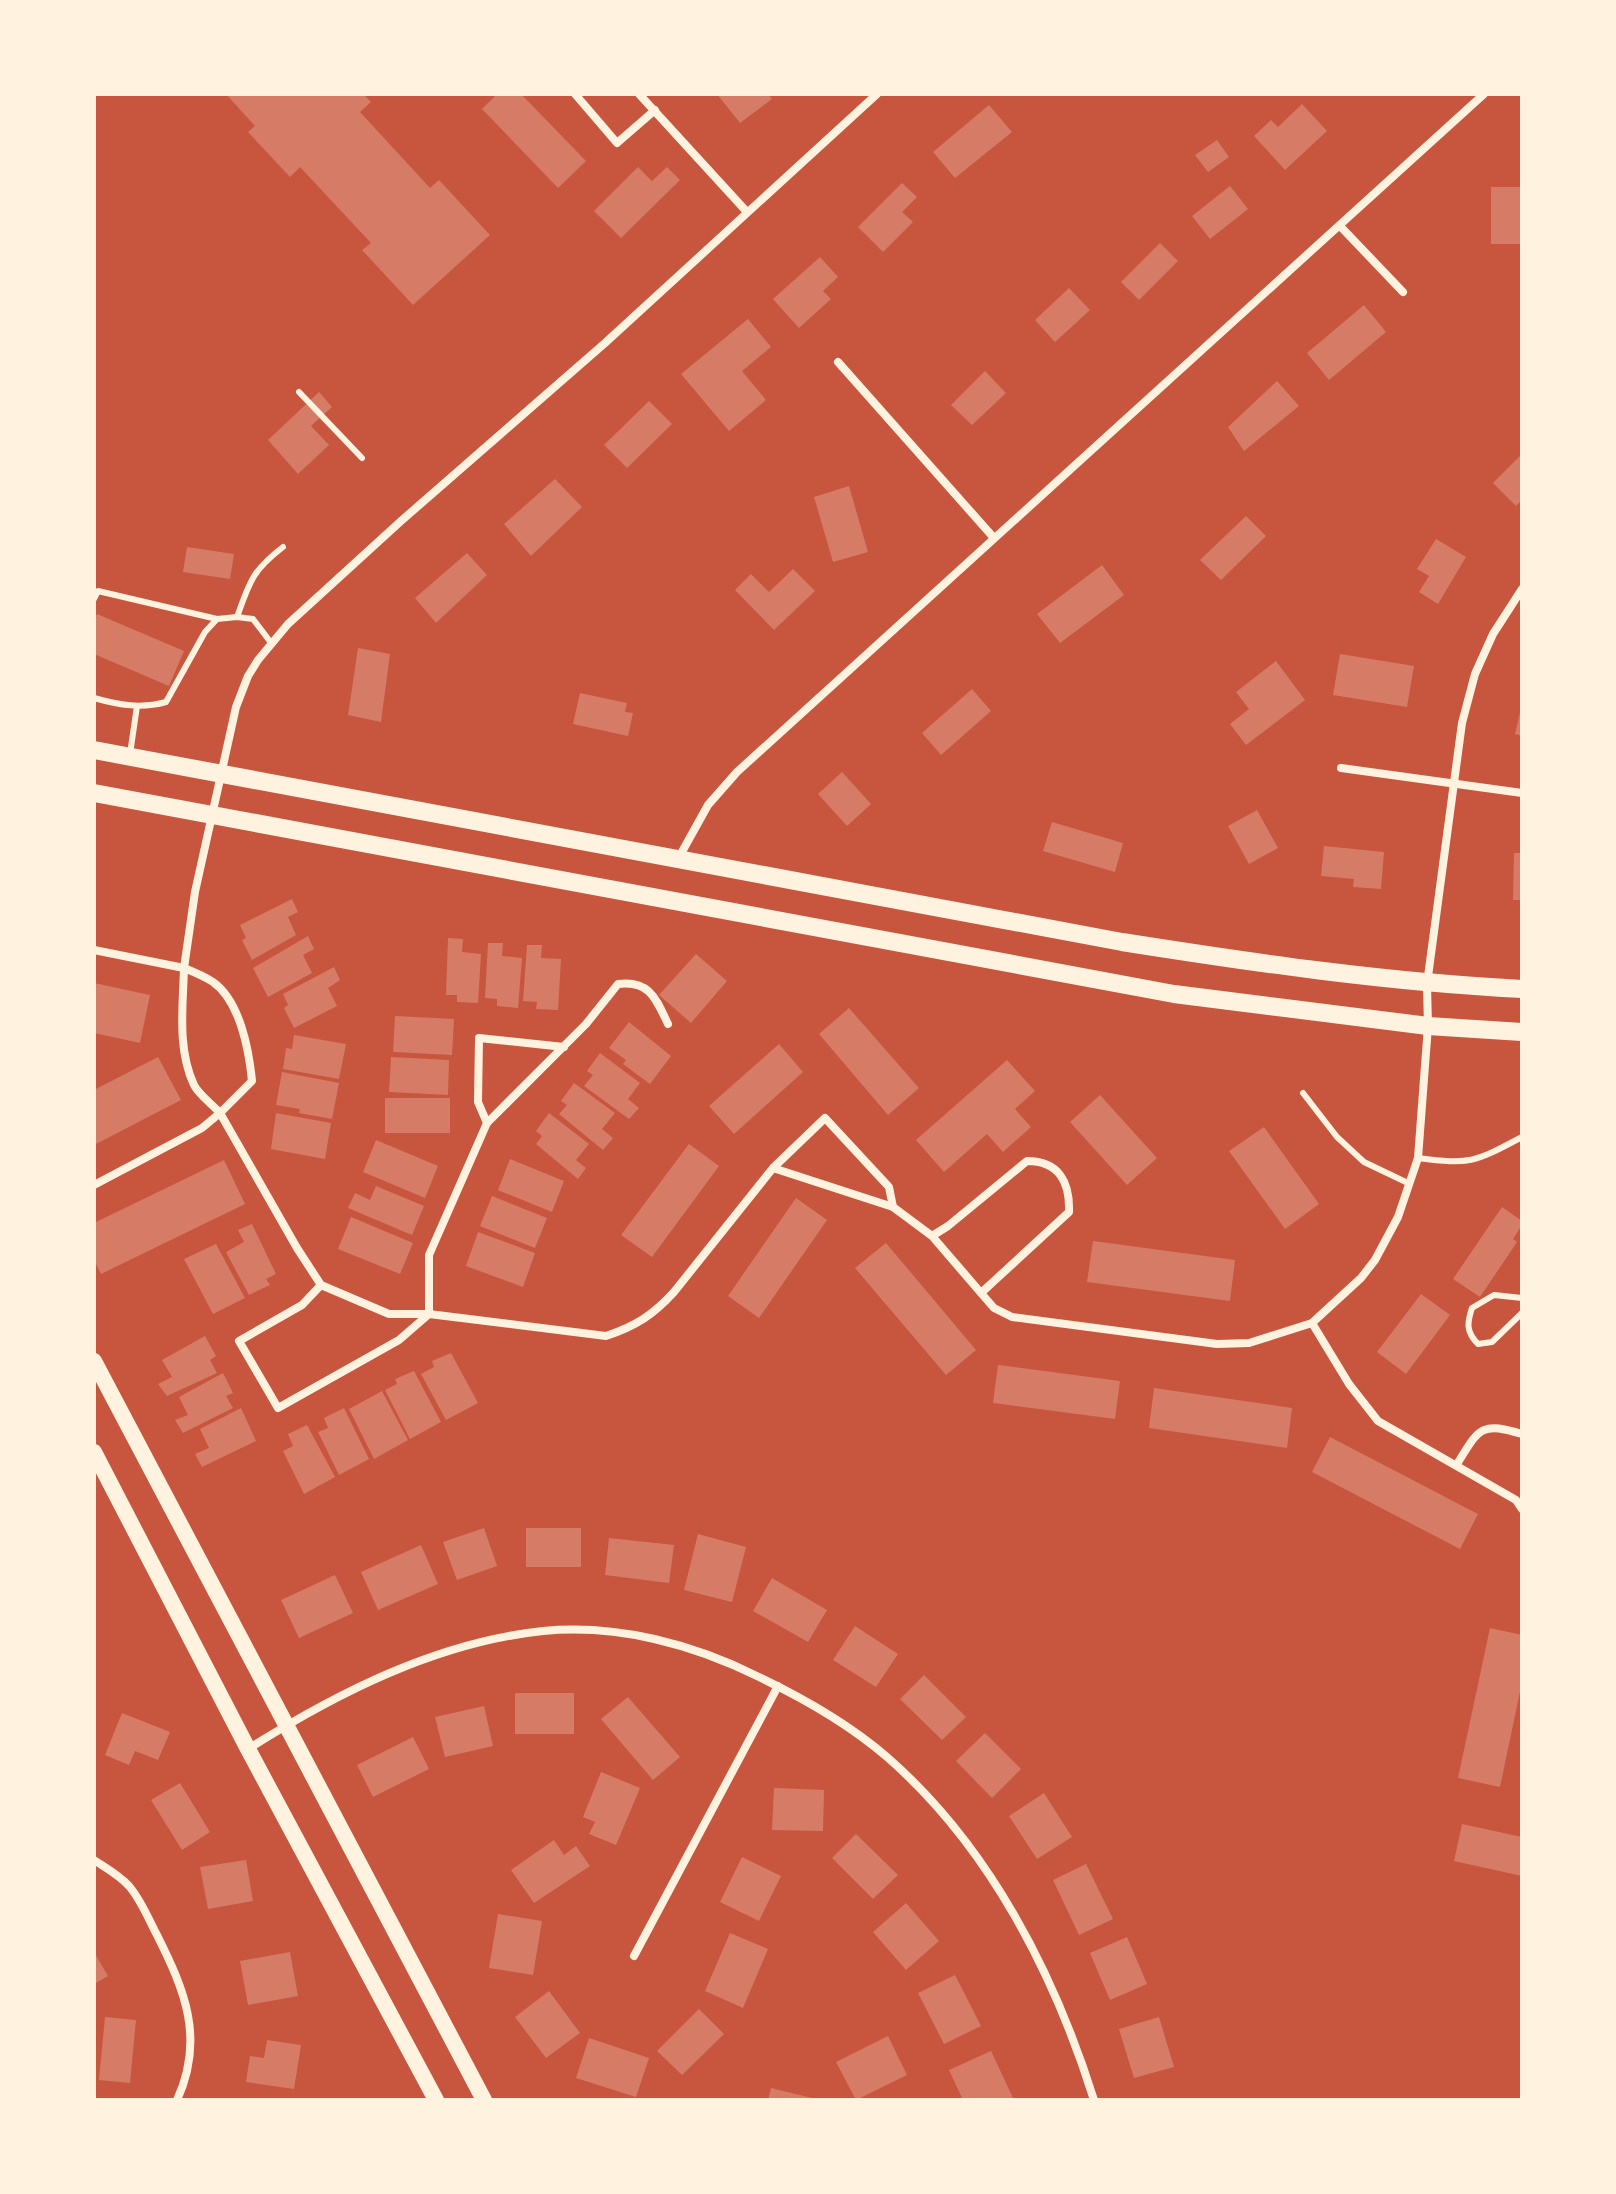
<svg xmlns="http://www.w3.org/2000/svg" width="1616" height="2194" viewBox="0 0 1616 2194" font-family="Quicksand,sans-serif">
<style>
.building{fill:#d67c66}
.lines{fill:none;stroke-linecap:round;stroke-linejoin:round}
.service{stroke:#fff3e0;stroke-width:6}
.minor{stroke:#fff3e0;stroke-width:8}
.secondary{stroke:#fff3e0;stroke-width:16}
.primary{stroke:#fff3e0;stroke-width:18}
</style>
<rect width="100%" height="100%" fill="#c8553d"/>
<!-- building -->
<g class="building">
<polygon points="226,94 363,94 371,102 360,112 430,188 439,180 490,235 413,305 362,250 371,243 300,167 290,177 248,132 255,126"/>
<polygon points="497,94 521,94 586,161 558,188 482,109"/>
<polygon points="717,94 768,94 772,99 740,123"/>
<polygon points="1302,104 1327,131 1285,170 1254,136 1271,120 1278,127"/>
<polygon points="989,105 1012,132 955,178 933,152"/>
<polygon points="1217,140 1229,157 1208,172 1195,155"/>
<polygon points="638,167 652,181 667,167 680,180 621,238 594,211"/>
<polygon points="902,183 917,197 902,212 913,222 883,252 858,227"/>
<polygon points="1230,186 1248,209 1210,239 1192,216"/>
<rect x="1491" y="187" width="31" height="57"/>
<polygon points="1160,243 1178,261 1139,300 1121,282"/>
<polygon points="820,257 838,277 823,291 831,299 799,328 773,299"/>
<polygon points="1069,288 1090,310 1055,342 1035,320"/>
<polygon points="1364,305 1386,332 1329,380 1307,353"/>
<polygon points="748,319 771,347 742,371 766,400 729,431 681,374"/>
<polygon points="985,371 1006,393 972,425 951,405"/>
<polygon points="1277,381 1299,406 1244,451 1228,427"/>
<polygon points="319,392 332,407 311,426 329,445 298,474 268,440"/>
<polygon points="649,401 672,424 627,468 604,445"/>
<polygon points="1522,454 1522,500 1516,506 1493,483"/>
<polygon points="555,479 582,507 531,556 504,524"/>
<polygon points="849,486 868,552 833,562 814,497"/>
<polygon points="1246,516 1266,536 1221,580 1200,560"/>
<polygon points="1436,539 1466,557 1438,604 1419,592 1429,576 1417,569"/>
<polygon points="187,547 234,554 230,579 183,572"/>
<polygon points="467,553 487,575 436,623 415,598"/>
<polygon points="1102,565 1124,595 1060,643 1037,614"/>
<polygon points="793,569 815,591 774,630 735,590 751,574 769,592"/>
<polygon points="97,614 184,651 169,686 94,654 94,620"/>
<polygon points="358,648 390,654 381,722 348,715"/>
<polygon points="1340,654 1414,666 1407,707 1333,695"/>
<polygon points="1276,661 1305,700 1246,745 1230,724 1249,709 1236,692"/>
<polygon points="972,689 991,711 941,755 922,733"/>
<polygon points="580,693 627,703 625,712 633,713 628,736 573,724"/>
<polygon points="1521,708 1522,708 1522,736 1515,734"/>
<polygon points="842,772 871,804 847,826 818,794"/>
<polygon points="1257,810 1278,848 1249,864 1228,826"/>
<polygon points="1052,822 1123,843 1115,872 1043,851"/>
<polygon points="1324,846 1384,852 1381,889 1353,887 1354,879 1321,876"/>
<polygon points="1514,853 1522,853 1522,900 1513,900"/>
<polygon points="292,899 298,912 288,917 296,935 252,960 242,940 246,938 240,925"/>
<polygon points="308,936 314,949 303,955 312,973 268,997 253,968"/>
<polygon points="448,938 463,939 462,952 481,954 478,1003 457,1002 457,995 446,995"/>
<polygon points="488,943 503,943 502,956 522,958 518,1008 497,1006 497,999 485,998"/>
<polygon points="527,945 542,945 541,958 561,959 558,1010 536,1009 537,1002 523,1001"/>
<polygon points="696,954 727,981 691,1023 659,995"/>
<polygon points="334,967 340,980 328,988 337,1006 294,1028 284,1008 288,1005 283,994"/>
<polygon points="94,983 150,995 140,1043 94,1033"/>
<polygon points="849,1008 919,1088 888,1115 819,1034"/>
<polygon points="395,1016 454,1019 452,1055 393,1052"/>
<polygon points="629,1022 671,1056 650,1084 623,1064 626,1060 609,1048"/>
<polygon points="294,1035 346,1044 339,1079 283,1069 286,1048 292,1049"/>
<polygon points="779,1044 803,1072 734,1134 709,1106"/>
<polygon points="600,1053 640,1083 628,1099 639,1108 629,1119 584,1086 593,1075 587,1071"/>
<polygon points="158,1057 181,1100 94,1145 94,1090"/>
<polygon points="391,1057 449,1060 448,1095 389,1092"/>
<polygon points="1007,1060 1035,1091 1015,1109 1031,1127 1003,1152 987,1134 944,1172 916,1140"/>
<polygon points="282,1072 339,1083 332,1119 299,1113 300,1109 276,1105"/>
<polygon points="574,1083 615,1113 602,1129 613,1138 603,1150 559,1114 567,1105 561,1101"/>
<polygon points="1100,1095 1157,1158 1127,1185 1070,1122"/>
<rect x="385" y="1098" width="65" height="35"/>
<polygon points="276,1113 331,1123 325,1159 271,1149"/>
<polygon points="549,1113 589,1144 576,1160 586,1168 578,1179 536,1144 542,1136 536,1131"/>
<polygon points="1264,1127 1319,1204 1285,1229 1229,1151"/>
<polygon points="376,1140 438,1166 425,1198 363,1172"/>
<polygon points="689,1144 719,1166 652,1257 621,1235"/>
<polygon points="510,1159 564,1181 552,1212 498,1190"/>
<polygon points="224,1160 245,1204 101,1274 94,1260 94,1223"/>
<polygon points="376,1186 424,1206 412,1235 348,1208 355,1193 370,1200"/>
<polygon points="492,1196 547,1218 535,1248 480,1226"/>
<polygon points="796,1198 827,1220 759,1318 728,1296"/>
<polygon points="1502,1207 1522,1221 1522,1225 1513,1239 1517,1242 1480,1297 1453,1279"/>
<polygon points="351,1217 413,1243 400,1274 338,1249"/>
<polygon points="252,1224 276,1274 266,1279 270,1285 249,1295 226,1252 244,1242 238,1230"/>
<polygon points="478,1232 535,1253 523,1287 466,1266"/>
<polygon points="1093,1241 1235,1260 1230,1301 1087,1282"/>
<polygon points="886,1243 976,1350 946,1375 855,1268"/>
<polygon points="216,1244 245,1298 213,1314 184,1259"/>
<polygon points="1421,1294 1450,1315 1406,1374 1377,1352"/>
<polygon points="205,1336 216,1356 210,1360 217,1373 167,1396 158,1384 172,1377 162,1360"/>
<polygon points="451,1353 478,1403 446,1420 421,1374 434,1367 432,1361"/>
<polygon points="998,1365 1120,1381 1115,1419 993,1403"/>
<polygon points="414,1371 441,1422 410,1439 385,1390 397,1384 395,1379"/>
<polygon points="223,1373 233,1393 226,1396 233,1408 183,1433 175,1420 188,1415 179,1397"/>
<polygon points="1154,1388 1292,1408 1287,1448 1149,1428"/>
<polygon points="382,1391 408,1440 374,1459 349,1409"/>
<polygon points="241,1408 256,1441 202,1467 195,1454 209,1448 200,1429"/>
<polygon points="344,1408 369,1459 339,1475 318,1432 328,1428 324,1418"/>
<polygon points="307,1425 335,1477 304,1494 283,1451 293,1446 288,1434"/>
<polygon points="1330,1437 1478,1514 1460,1549 1312,1472"/>
<polygon points="484,1528 497,1566 457,1580 443,1542"/>
<rect x="526" y="1528" width="55" height="39"/>
<polygon points="698,1534 746,1547 732,1602 684,1590"/>
<polygon points="609,1538 674,1545 669,1583 605,1575"/>
<polygon points="421,1545 438,1584 378,1610 361,1572"/>
<polygon points="335,1575 353,1613 299,1638 281,1600"/>
<polygon points="772,1578 827,1610 808,1642 753,1611"/>
<polygon points="855,1626 898,1654 876,1687 833,1660"/>
<polygon points="1490,1628 1522,1635 1522,1682 1500,1787 1458,1778"/>
<polygon points="924,1675 966,1717 942,1740 900,1699"/>
<rect x="515" y="1693" width="59" height="41"/>
<polygon points="628,1697 680,1757 653,1780 601,1719"/>
<polygon points="484,1706 493,1746 445,1757 435,1717"/>
<polygon points="122,1713 170,1732 158,1760 135,1751 129,1765 105,1755"/>
<polygon points="985,1733 1021,1769 992,1798 956,1761"/>
<polygon points="413,1737 429,1769 373,1797 357,1765"/>
<polygon points="601,1772 640,1788 616,1845 589,1834 595,1822 583,1817"/>
<polygon points="180,1783 210,1832 182,1850 151,1800"/>
<polygon points="774,1788 824,1790 823,1831 772,1830"/>
<polygon points="1044,1793 1072,1837 1037,1859 1009,1816"/>
<polygon points="1462,1824 1522,1837 1522,1876 1454,1861"/>
<polygon points="856,1834 898,1875 873,1899 832,1858"/>
<polygon points="554,1840 564,1855 576,1846 590,1866 534,1903 511,1870"/>
<polygon points="742,1857 781,1876 759,1921 720,1902"/>
<polygon points="246,1860 253,1901 208,1909 200,1867"/>
<polygon points="1086,1864 1113,1919 1079,1935 1053,1880"/>
<polygon points="906,1903 939,1941 906,1970 873,1932"/>
<polygon points="498,1914 542,1921 533,1975 489,1968"/>
<polygon points="730,1933 768,1949 743,2008 705,1991"/>
<polygon points="1127,1937 1147,1984 1110,2000 1090,1953"/>
<polygon points="94,1952 108,1976 94,1984"/>
<polygon points="290,1952 298,1996 248,2005 240,1961"/>
<polygon points="955,1975 981,2026 944,2044 918,1993"/>
<polygon points="549,1991 580,2033 546,2058 515,2017"/>
<polygon points="699,2009 724,2034 682,2075 657,2051"/>
<polygon points="105,2017 136,2020 130,2083 99,2080"/>
<polygon points="1159,2017 1174,2067 1134,2078 1119,2029"/>
<polygon points="888,2036 907,2075 856,2100 836,2062"/>
<polygon points="589,2038 649,2058 636,2097 576,2078"/>
<polygon points="267,2040 301,2045 294,2089 246,2082 250,2056 264,2058"/>
<polygon points="991,2051 1014,2100 963,2100 949,2070"/>
<polygon points="771,2088 816,2099 815,2100 768,2100"/>
</g>
<g class="lines">
<!-- service -->
<g class="service">
<polyline points="299,392 362,458"/>
<polyline points="94,599 98,591 217,619"/>
<path d="M237,617C250,581 252,571 283,547"/>
<path d="M94,698C119,705 141,709 166,702L205,632L217,619L237,617L253,619L272,644"/>
<polyline points="130,754 137,706"/>
<polyline points="1303,1093 1337,1137 1364,1162 1410,1184"/>
<path d="M1418,1158C1471,1165 1475,1162 1522,1137"/>
<path d="M1522,1298L1494,1295L1472,1308C1467,1323 1466,1332 1478,1344L1492,1342L1522,1313"/>
</g>
<!-- minor -->
<g class="minor">
<polyline points="575,94 617,143 655,110"/>
<polyline points="639,94 747,212"/>
<path d="M877,94L605,343L401,521L288,624L258,660L248,676L236,707L195,892L184,968C194,972 204,976 213,982C240,1001 249,1050 252,1081L220,1113L297,1248L321,1285L389,1314H429L606,1336C636,1326 653,1315 674,1292L773,1168L825,1118L889,1187L893,1207L932,1236L981,1293L1069,1212C1070,1182 1059,1161 1027,1161L948,1226L932,1236"/>
<polyline points="1340,226 1403,292"/>
<polyline points="838,362 994,538"/>
<polyline points="1341,768 1522,793"/>
<polyline points="678,859 708,805 737,772 1484,94"/>
<path d="M94,950L184,968C183,1006 177,1049 194,1085C199,1095 212,1104 220,1113L202,1128L94,1185"/>
<path d="M487,1123L586,1024L618,984C650,980 656,999 668,1024"/>
<polyline points="773,1168 893,1207"/>
<polyline points="321,1285 302,1305 239,1341 278,1408 399,1340 429,1314 429,1255 487,1123 478,1102 479,1038 564,1047"/>
<polyline points="981,1293 994,1308 1012,1317 1217,1344 1249,1343 1312,1323 1361,1278 1375,1260 1398,1217 1418,1158 1428,1026 1427,984 1462,723 1475,674 1493,634 1522,589"/>
<polyline points="1312,1323 1349,1384 1378,1421 1516,1500 1522,1509"/>
<path d="M1457,1464C1479,1429 1480,1421 1522,1434"/>
<path d="M248,1749C337,1693 437,1642 543,1631C618,1624 693,1644 759,1677C805,1699 849,1724 887,1757C989,1846 1054,1973 1094,2100"/>
<path d="M94,1860C106,1868 119,1875 129,1886C141,1900 148,1918 157,1935C185,1991 205,2039 177,2100"/>
<polyline points="634,1956 778,1686"/>
</g>
<!-- secondary -->
<g class="secondary">
<polyline points="94,1361 484,2100"/>
<polyline points="94,1452 248,1749 436,2100"/>
</g>
<!-- primary -->
<g class="primary">
<path d="M94,750L1122,942C1255,963 1387,982 1522,989"/>
<polyline points="94,793 1174,994 1428,1026 1522,1032"/>
</g>
</g>
<!-- border -->
<rect width="1616" height="2194" fill="none" stroke="#fff3e0" stroke-width="192"/>
</svg>
